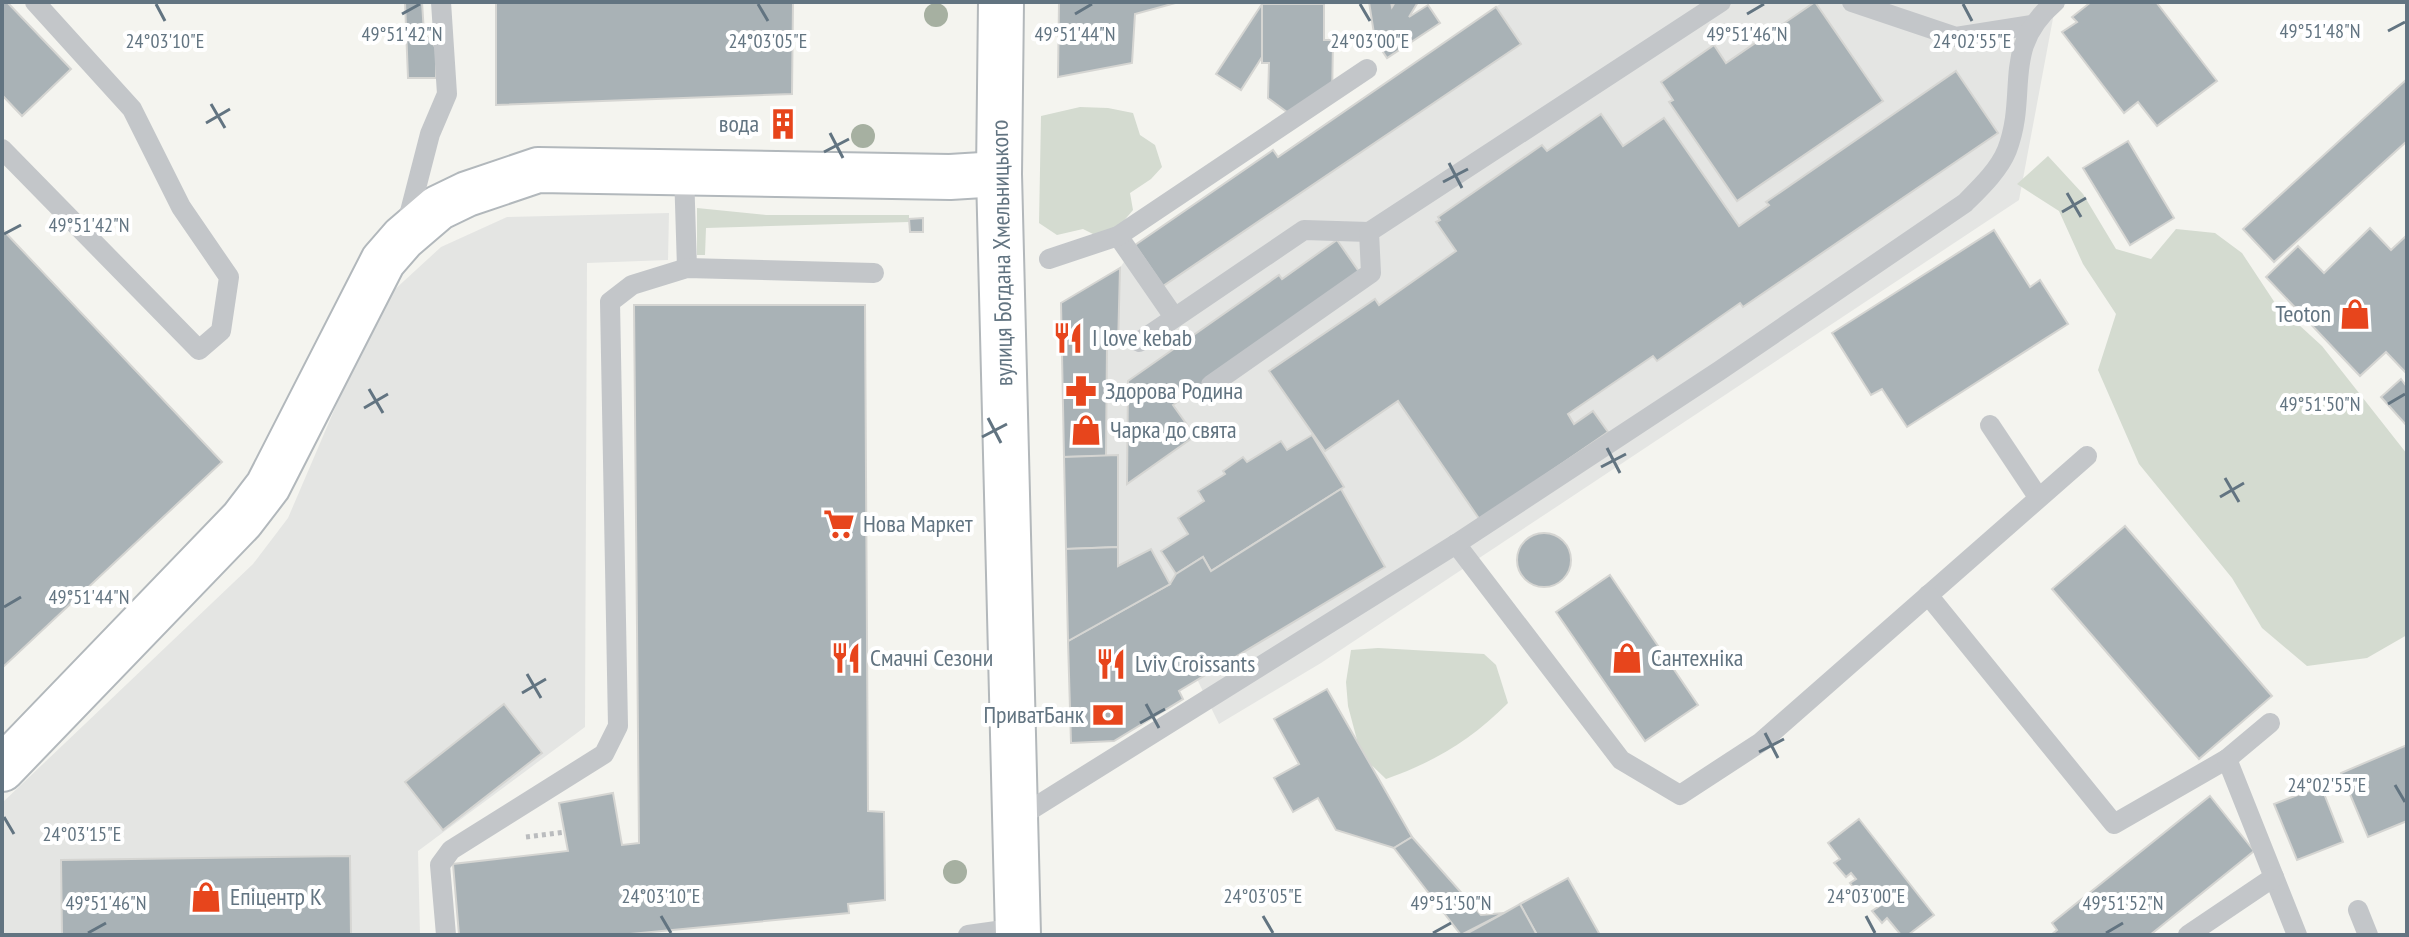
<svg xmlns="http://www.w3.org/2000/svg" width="2409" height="937" viewBox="0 0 2409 937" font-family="'PT Sans Narrow',sans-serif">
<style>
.built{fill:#e4e5e3}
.green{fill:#d4dbd0}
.building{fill:#a9b2b6;stroke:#d5d5d2;stroke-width:2}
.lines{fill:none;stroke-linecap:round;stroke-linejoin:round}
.secondary-casing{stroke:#b2b8bc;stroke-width:48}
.primary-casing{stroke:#b3b8bb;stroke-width:48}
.path{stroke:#babcbe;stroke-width:5;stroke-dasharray:4 4;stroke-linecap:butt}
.service{stroke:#c3c6c9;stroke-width:20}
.secondary{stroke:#fff;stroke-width:44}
.primary{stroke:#fff;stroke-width:44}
.tree{fill:#a6b0a1}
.ticks{fill:none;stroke:#627481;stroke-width:3}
.labels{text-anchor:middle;stroke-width:8;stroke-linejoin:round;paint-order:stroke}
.poi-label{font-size:24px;fill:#627481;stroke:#fff;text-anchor:start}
.street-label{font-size:24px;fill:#627481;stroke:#fff}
.ticks-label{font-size:20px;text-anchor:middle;fill:#627481;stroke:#fff;stroke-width:8;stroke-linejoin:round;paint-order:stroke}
</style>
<rect width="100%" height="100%" fill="#f4f4ef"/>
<!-- built -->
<g class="built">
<polygon points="1503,2 2068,2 2054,13 2019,200 1321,663 1219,724 1155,593 1068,641 1061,303 1120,268 1135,245 1273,150 1278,156"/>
<polygon points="669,213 668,260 587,263 585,727 418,851 420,935 2,935 2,803 253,564 288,518 380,303 441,247 507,217"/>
</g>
<!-- green -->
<g class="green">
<polygon points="1080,107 1108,108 1133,113 1140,135 1155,145 1162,167 1151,179 1130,193 1133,210 1122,223 1097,236 1083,229 1057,235 1039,223 1041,116"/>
<polygon points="2048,156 2083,194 2116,249 2151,259 2176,229 2215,233 2242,253 2275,303 2322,346 2407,454 2407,635 2367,658 2307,666 2262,628 2232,578 2139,464 2098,370 2116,314 2083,264 2059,211 2017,184"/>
<polygon points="697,208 766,215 909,215 909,222 706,228 705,255 697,255"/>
<path d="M1378,648L1484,654L1496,665L1508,703C1472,739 1435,762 1386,779L1361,755L1348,706L1346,682L1351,650Z"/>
</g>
<!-- building -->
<g class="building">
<polygon points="2,2 7,2 71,69 22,116 2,95"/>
<polygon points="405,2 422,2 424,33 436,48 436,78 408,78"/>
<polygon points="496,2 793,2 792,94 496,105"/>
<polygon points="1059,2 1179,2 1135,14 1132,63 1058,77"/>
<polygon points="1369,2 1391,2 1392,7 1395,2 1418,2 1409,17 1428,5 1440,23 1387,58 1375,40"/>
<polygon points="1815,2 1883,101 1737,201 1669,102 1673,100 1661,82 1714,45 1726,63"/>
<polygon points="2091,2 2156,2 2217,81 2157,126 2138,102 2124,113 2062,32 2077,22 2072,17"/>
<polygon points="1262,4 1324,4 1324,40 1333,40 1332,100 1295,118 1268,98 1269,63 1262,63"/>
<polygon points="1262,4 1262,57 1241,90 1216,74"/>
<polygon points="1496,7 1521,44 1163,286 1135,245 1273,150 1278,157"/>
<polygon points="1956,71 1998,133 1743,307 1740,303 1657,361 1653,356 1568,414 1574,424 1593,411 1608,432 1480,520 1398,401 1325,451 1269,371 1375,299 1379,305 1456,251 1436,222 1440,220 1438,217 1542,145 1547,151 1601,114 1623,146 1664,118 1739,226 1769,205 1766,202"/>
<polygon points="2407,79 2407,141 2274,262 2243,229"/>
<polygon points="773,114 793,114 792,133 773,133"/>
<polygon points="2128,141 2174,218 2130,245 2083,168"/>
<polygon points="923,218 923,232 910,232 909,219"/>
<polygon points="2370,228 2391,250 2407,235 2407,374 2386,352 2360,376 2266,277 2298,246 2324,273"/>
<polygon points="2,229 222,462 2,668"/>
<polygon points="1994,230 2030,287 2040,280 2068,324 1907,427 1882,389 1871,395 1832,333"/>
<polygon points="1337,240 1362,276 1173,405 1195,436 1127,484 1128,381 1279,275 1282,279"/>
<polygon points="1120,268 1118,346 1107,346 1106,456 1064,457 1061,303"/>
<polygon points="634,305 865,305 868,811 884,812 885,900 848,904 849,913 620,935 459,935 453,864 568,851 559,803 613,793 622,845 639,843"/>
<polygon points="2401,379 2407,387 2407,426 2381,397"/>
<polygon points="1312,435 1344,487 1211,571 1203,557 1176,574 1161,551 1188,534 1178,518 1204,501 1198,491 1225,474 1223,471 1243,457 1247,462 1281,441 1287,450"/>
<polygon points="1118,455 1118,547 1066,549 1064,457"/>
<polygon points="1341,489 1385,567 1179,691 1183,699 1114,741 1071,743 1068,641 1170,584 1176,574 1203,557 1211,571"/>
<polygon points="2125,526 2272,696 2199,759 2052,589"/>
<circle cx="1544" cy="560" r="27"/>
<polygon points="1118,547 1118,566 1151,549 1170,584 1068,641 1066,549"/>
<polygon points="1610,575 1698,705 1645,741 1556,612"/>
<polygon points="1327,689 1412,837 1394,848 1336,830 1318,798 1293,812 1274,778 1299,764 1274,719"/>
<polygon points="504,704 542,753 443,830 405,782"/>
<polygon points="2407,745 2407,821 2368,837 2341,773"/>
<polygon points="2321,786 2343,842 2297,860 2274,804"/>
<polygon points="2210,796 2254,851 2150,935 2051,935 2057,930 2052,923"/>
<polygon points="1859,819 1934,915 1908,935 1901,935 1887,918 1882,923 1872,911 1878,907 1865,890 1859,895 1850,883 1856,879 1851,873 1846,877 1834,863 1840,859 1828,843"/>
<polygon points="1412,837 1481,915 1504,913 1461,935 1394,848"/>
<polygon points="350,856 351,935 62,935 61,860"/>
<polygon points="1568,878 1600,935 1537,935 1520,904"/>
<polygon points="1520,904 1537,935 1464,935 1504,913"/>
</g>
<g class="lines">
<defs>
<polyline id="secondary" points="2,769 242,520 268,486 383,261 403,238 438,208 467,194 538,170 950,177 999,174"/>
<polyline id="primary" points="1001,2 999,174 1018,935"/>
</defs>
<!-- secondary casing -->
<use href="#secondary" class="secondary-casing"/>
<!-- primary casing -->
<use href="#primary" class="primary-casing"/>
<!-- path -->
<polyline class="path" points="526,837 565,832"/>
<!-- service -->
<g class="service">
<polyline points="1852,2 1956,37 2032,25"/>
<polyline points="2,149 199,350 221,331 229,277 181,207 132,109 35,2"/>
<polyline points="684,172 687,268"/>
<polyline points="406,227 430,134 447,94 441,2"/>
<polyline points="1118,236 1174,317"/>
<polyline points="1049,259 1118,236 1367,69"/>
<polyline points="1139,342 1304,230 1369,232"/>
<polyline points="1211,385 1371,273 1369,232 1721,2"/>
<polyline points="1990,425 2038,497"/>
<polyline points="1456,544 1621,760 1680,795 1761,742 2087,456"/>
<polyline points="1928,595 2114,824 2227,759"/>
<polyline points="2270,723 2227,759 2297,935"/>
<path d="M1016,819L1456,544L1719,371L1965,203C1980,188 1999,170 2007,150C2029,92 2000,49 2055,2"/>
<polyline points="2358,910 2368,935"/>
<polyline points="446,935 440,865 451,850 604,754 618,726 610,302 632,285 687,268 874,273"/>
<polyline points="968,935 1018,928"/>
<polyline points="2188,935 2274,877"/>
</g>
<!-- secondary -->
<use href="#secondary" class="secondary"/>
<!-- primary -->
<use href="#primary" class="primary"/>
</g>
<!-- trees -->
<g class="tree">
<circle cx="936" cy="15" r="12"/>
<circle cx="863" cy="136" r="12"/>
<circle cx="955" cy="872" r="12"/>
</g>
<!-- ticks -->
<path class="ticks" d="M156,4L165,21M758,4L768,21M1360,4L1370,21M1963,4L1972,21M402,14L420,4M1075,14L1092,4M1747,14L1764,4M2388,31L2405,22M211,104L225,128M206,123L230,109M830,133L843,158M824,152L849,139M1449,163L1462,188M1443,182L1468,169M2067,193L2081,217M2062,212L2086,198M4,234L21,225M369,389L383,413M2388,404L2405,394M364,408L388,394M988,418L1001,443M982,437L1007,424M1607,448L1620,473M1601,467L1626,454M2225,478L2239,502M2220,497L2244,483M4,607L21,597M527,674L541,698M522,693L546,679M1146,704L1159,728M1140,723L1165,709M1765,733L1778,758M1759,752L1784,739M2395,785L2405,802M4,817L14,834M661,916L671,933M1263,916L1273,933M1866,916L1875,933M88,933L106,923M1433,933L1451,923M2106,933L2123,923"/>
<!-- icons -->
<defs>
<symbol id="building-bare" viewBox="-9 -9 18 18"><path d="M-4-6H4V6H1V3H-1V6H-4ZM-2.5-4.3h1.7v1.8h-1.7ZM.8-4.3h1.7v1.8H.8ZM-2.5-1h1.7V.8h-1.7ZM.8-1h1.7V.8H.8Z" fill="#e7451c" stroke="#fff" stroke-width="2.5" paint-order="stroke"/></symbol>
<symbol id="shop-bare" viewBox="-9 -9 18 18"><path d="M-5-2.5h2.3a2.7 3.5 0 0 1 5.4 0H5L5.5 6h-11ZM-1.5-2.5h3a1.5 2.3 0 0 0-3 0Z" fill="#e7451c" stroke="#fff" stroke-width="2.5" paint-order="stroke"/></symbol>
<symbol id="restaurant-bare" viewBox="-9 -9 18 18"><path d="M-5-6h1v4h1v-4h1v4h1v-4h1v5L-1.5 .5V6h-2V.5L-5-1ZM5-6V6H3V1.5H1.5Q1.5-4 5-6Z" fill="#e7451c" stroke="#fff" stroke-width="2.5" paint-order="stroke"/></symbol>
<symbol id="pharmacy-bare" viewBox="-9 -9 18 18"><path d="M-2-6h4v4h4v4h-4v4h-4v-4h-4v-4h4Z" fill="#e7451c" stroke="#fff" stroke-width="2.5" paint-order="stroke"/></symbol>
<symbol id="supermarket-bare" viewBox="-9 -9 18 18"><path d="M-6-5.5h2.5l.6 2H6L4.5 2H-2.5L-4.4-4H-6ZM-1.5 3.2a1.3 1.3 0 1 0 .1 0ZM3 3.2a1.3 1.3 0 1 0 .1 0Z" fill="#e7451c" stroke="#fff" stroke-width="2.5" paint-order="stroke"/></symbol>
<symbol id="bank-bare" viewBox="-9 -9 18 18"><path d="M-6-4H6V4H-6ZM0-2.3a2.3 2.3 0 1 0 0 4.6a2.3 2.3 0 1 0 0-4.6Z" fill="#e7451c" stroke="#fff" stroke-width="2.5" paint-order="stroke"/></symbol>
</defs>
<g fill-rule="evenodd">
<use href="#building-bare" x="761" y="102" width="44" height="44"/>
<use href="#shop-bare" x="2333" y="292" width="44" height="44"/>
<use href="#restaurant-bare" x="1046" y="316" width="44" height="44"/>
<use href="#pharmacy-bare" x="1059" y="369" width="44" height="44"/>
<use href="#shop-bare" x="1064" y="408" width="44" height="44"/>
<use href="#supermarket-bare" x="817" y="502" width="44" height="44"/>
<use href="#restaurant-bare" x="824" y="636" width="44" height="44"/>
<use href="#shop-bare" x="1605" y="636" width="44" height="44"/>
<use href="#restaurant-bare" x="1089" y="642" width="44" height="44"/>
<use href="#bank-bare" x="1086" y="693" width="44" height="44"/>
<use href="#shop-bare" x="184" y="875" width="44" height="44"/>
</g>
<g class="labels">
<!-- poi labels -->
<g class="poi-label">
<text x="759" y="132" text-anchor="end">вода</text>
<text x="2331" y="322" text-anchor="end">Teoton</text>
<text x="1092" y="346">I love kebab</text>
<text x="1105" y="399">Здорова Родина</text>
<text x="1110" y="438">Чарка до свята</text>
<text x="863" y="532">Нова Маркет</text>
<text x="870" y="666">Смачні Сезони</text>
<text x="1651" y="666">Сантехніка</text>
<text x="1135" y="672">Lviv Croissants</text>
<text x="1084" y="723" text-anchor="end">ПриватБанк</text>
<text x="230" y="905">Епіцентр К</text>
</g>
<!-- street labels -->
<g class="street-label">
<text transform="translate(1002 253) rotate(-91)" y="8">вулиця Богдана Хмельницького</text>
</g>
</g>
<g class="ticks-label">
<text x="2320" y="38">49°51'48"N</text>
<text x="402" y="41">49°51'42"N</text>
<text x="1075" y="41">49°51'44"N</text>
<text x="1747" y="41">49°51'46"N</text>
<text x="768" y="48">24°03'05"E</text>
<text x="165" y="48">24°03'10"E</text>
<text x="1370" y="48">24°03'00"E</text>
<text x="1972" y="48">24°02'55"E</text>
<text x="89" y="232">49°51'42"N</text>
<text x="2320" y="411">49°51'50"N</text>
<text x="89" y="604">49°51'44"N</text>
<text x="2327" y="792">24°02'55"E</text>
<text x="82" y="841">24°03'15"E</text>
<text x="661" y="903">24°03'10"E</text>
<text x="1263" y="903">24°03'05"E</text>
<text x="1866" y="903">24°03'00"E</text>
<text x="106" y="910">49°51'46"N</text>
<text x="1451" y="910">49°51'50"N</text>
<text x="2123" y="910">49°51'52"N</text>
</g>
<!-- border -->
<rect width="2409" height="937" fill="none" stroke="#627481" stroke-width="8"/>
</svg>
